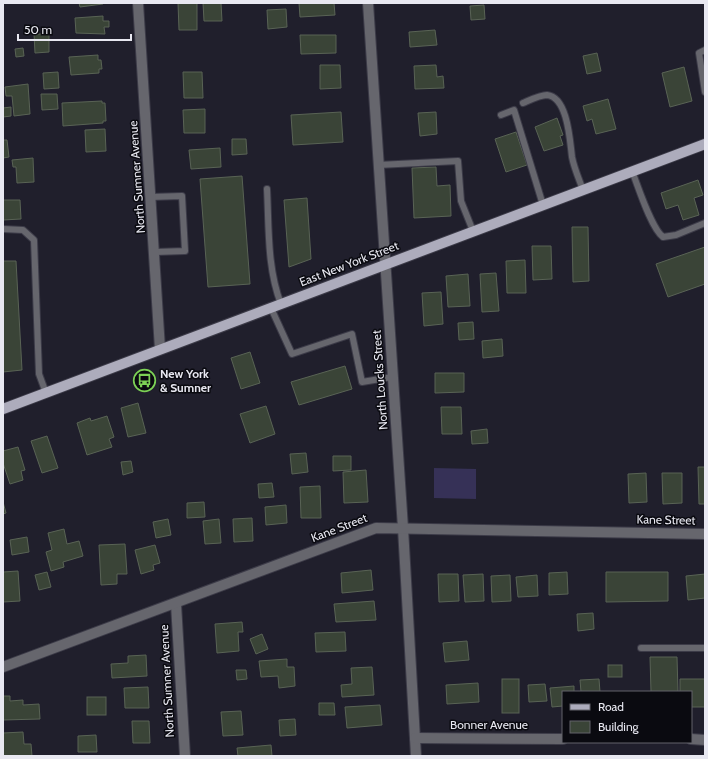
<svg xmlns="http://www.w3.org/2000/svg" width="708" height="759" viewBox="0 0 708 759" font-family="Cabin,sans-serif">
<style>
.green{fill:#363157}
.building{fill:#3a4437;stroke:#596355}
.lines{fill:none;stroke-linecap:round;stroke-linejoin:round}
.service-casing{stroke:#3c3b48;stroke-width:8}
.minor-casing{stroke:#3c3b48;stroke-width:12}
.primary-casing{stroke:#3c3b48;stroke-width:12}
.service{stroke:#66666d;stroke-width:6}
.minor{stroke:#66666d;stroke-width:10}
.primary{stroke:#adacbc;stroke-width:10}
.labels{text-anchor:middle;stroke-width:3;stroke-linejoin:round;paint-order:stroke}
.street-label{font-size:12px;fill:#e8e8f1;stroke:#0a0a10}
.poi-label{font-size:12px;font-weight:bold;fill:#e8e8f1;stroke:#0a0a10;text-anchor:start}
</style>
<rect width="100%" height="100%" fill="#201f2c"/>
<!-- green -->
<polygon class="green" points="434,468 476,469 476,499 434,498"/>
<!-- building -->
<g class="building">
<polygon points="79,3 103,3 103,4 80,7"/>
<polygon points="178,3 197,3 197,30 179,30"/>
<polygon points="203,3 221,3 222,21 204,21"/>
<polygon points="299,3 334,3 335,15 300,17"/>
<polygon points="484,5 485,19 471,20 470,6"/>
<polygon points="286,9 287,27 268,29 267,10"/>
<polygon points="103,16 103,21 109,21 109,27 104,27 105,34 76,33 75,18"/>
<polygon points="435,30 437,45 410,47 409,32"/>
<polygon points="34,34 49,34 49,52 35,53"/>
<polygon points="300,35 336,35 336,53 301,54"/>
<polygon points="23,48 24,56 16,57 15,49"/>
<polygon points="597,53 601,71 587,74 583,56"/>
<polygon points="98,55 98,60 101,60 102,69 99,69 99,73 71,75 69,57"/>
<polygon points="320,65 340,65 341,88 320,89"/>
<polygon points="436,65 437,77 443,76 444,88 415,89 414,66"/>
<polygon points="684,67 692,101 670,107 662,73"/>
<polygon points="58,72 59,88 44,89 43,73"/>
<polygon points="183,72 202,72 203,98 184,98"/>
<polygon points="28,84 30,114 14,116 12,96 6,96 5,87"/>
<polygon points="41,94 57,94 58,109 42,110"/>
<polygon points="608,99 616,129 596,134 592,119 587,121 583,106"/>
<polygon points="102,101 102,103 105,103 106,121 103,121 103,123 63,126 62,103"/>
<polygon points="11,107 11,116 3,117 3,108"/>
<polygon points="205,109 205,133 184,133 183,110"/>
<polygon points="341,112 343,142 293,145 291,115"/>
<polygon points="436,112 437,134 420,136 418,113"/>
<polygon points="557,118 563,135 560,136 563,145 544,151 535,127"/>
<polygon points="105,129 106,151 86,152 85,130"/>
<polygon points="516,132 527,165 506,172 495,139"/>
<polygon points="232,139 246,139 247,154 232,155"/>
<polygon points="3,140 7,140 9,157 3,158"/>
<polygon points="220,148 221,167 191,169 189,150"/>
<polygon points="33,158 34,182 17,183 16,167 13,167 12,160"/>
<polygon points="436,167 437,186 450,185 451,216 414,218 412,168"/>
<polygon points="242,176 250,284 208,287 200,179"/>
<polygon points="698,180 703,195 694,198 699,215 683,220 678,205 666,209 661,193"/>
<polygon points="307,198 311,259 289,267 284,200"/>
<polygon points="3,200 20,200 21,219 3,220"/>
<polygon points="572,227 588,227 589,281 573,282"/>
<polygon points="532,246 551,246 552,279 533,280"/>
<polygon points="705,247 705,284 668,297 656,264"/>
<polygon points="525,260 526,293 507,293 506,261"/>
<polygon points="3,261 16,261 22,370 3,372"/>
<polygon points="496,273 499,311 482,312 480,274"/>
<polygon points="468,274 470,306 448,307 446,276"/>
<polygon points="441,292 443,324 424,326 422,293"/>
<polygon points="473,322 474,339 459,340 458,323"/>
<polygon points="502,339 503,356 483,358 482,341"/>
<polygon points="250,352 260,383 241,389 231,358"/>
<polygon points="345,366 352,389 299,405 291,382"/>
<polygon points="435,373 464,373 464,392 435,393"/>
<polygon points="138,403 146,433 128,437 121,408"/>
<polygon points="266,406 275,434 250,443 240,414"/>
<polygon points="441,407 461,407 462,434 442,434"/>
<polygon points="107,416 114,437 109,439 112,447 87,455 77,423 90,418 91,421"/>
<polygon points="487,429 488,443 472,444 471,431"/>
<polygon points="47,436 58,468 42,473 31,441"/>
<polygon points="18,447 25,470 21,471 23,480 10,484 3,463 3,451"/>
<polygon points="306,453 308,472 292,474 290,454"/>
<polygon points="333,456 351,456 351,470 333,471"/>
<polygon points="131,461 133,472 123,475 121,462"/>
<polygon points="698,467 705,467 705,504 699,504"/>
<polygon points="366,470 368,502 344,503 343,472"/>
<polygon points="646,473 647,502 629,503 628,474"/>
<polygon points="662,473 682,473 682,503 663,504"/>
<polygon points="272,483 274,497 259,498 258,484"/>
<polygon points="320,486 321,518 301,518 300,487"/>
<polygon points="3,502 6,513 3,514"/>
<polygon points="204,502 205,517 187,518 187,503"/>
<polygon points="286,505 287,523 266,525 265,507"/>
<polygon points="252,518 253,541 234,542 233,519"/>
<polygon points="168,519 171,535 156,538 153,522"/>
<polygon points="219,519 221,543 205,544 203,521"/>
<polygon points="64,529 67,544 79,541 83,556 63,562 64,567 51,571 46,552 52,550 48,533"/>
<polygon points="27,537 29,552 12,555 10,540"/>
<polygon points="125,544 127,574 117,574 117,584 101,585 99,545"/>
<polygon points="155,545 160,563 153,565 154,570 141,574 135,550"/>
<polygon points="371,570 373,590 342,593 341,573"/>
<polygon points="18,571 20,601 3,602 3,572"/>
<polygon points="47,572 51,587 39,590 35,575"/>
<polygon points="567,572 568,594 549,595 549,573"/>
<polygon points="606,572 668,572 668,601 606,602"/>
<polygon points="438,574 458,574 459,601 439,602"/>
<polygon points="483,574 484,601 465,602 463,575"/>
<polygon points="705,574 705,598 688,600 686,576"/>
<polygon points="510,575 511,601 492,602 491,576"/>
<polygon points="537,575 538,596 518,597 516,577"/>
<polygon points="374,601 376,620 336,622 334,604"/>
<polygon points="593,613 594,629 578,631 577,614"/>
<polygon points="242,622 243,632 238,632 239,651 217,653 215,624"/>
<polygon points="345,632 346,651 316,652 315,633"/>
<polygon points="262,634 268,649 256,654 250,639"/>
<polygon points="467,641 469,660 445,662 443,643"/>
<polygon points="146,655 147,676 112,678 111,664 128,663 128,656"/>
<polygon points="650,657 677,657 678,692 651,692"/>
<polygon points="287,659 287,667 294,667 295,686 279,688 278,676 261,677 259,661"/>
<rect x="608" y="665" width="14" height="12"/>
<polygon points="372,667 374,695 342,697 341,685 352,684 351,668"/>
<polygon points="236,670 246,670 247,679 237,680"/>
<rect x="502" y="679" width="17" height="34"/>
<polygon points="599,679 600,692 581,692 580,680"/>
<polygon points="680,679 705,679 705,707 691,707 691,692 680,692"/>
<polygon points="478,683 479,702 447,704 446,685"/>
<polygon points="545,684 547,701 529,702 528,685"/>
<polygon points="574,686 574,692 563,692 563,706 552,707 550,688"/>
<polygon points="148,687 149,708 125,708 124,688"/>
<polygon points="3,696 10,696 10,701 23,700 23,705 39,704 40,719 3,720"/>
<rect x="87" y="697" width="19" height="18"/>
<polygon points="319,703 334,703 335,715 319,715"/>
<polygon points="380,705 382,725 347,728 345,707"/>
<polygon points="241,711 243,735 223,736 221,712"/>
<polygon points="295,719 296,735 280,736 279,720"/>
<polygon points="132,721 149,721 150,743 133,743"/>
<polygon points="23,732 24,744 31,744 32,756 3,756 3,733"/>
<polygon points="96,735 97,752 78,752 78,736"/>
<polygon points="271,745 272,756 238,756 237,748"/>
</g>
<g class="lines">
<defs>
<g id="service">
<polyline points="705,50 699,53 705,92"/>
<path d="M523,103C530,100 540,95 547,95C568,97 570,142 572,157C574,168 579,179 583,190"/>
<polyline points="501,115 514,110 543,205"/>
<polyline points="378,165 458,161 461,201 473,231"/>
<path d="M632,171C638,186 651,228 663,237L676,235L705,223"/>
<path d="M267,189C269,227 267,268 281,304"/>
<polyline points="150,197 182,196 185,251 155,252"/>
<polyline points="3,229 23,230 34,240 39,374 46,393"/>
<polyline points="271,308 292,354 352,334 362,382 392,377"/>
<polyline points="641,648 705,648"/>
</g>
<g id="minor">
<polyline points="138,3 160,349"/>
<polyline points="368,3 403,528 416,756"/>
<polyline points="176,604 185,756"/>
<polyline points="3,667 376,528 705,534"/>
<polyline points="415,738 563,739"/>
<polyline points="691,739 705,740"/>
</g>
<polyline id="primary" points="3,409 705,144"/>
</defs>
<!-- service casing -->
<use href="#service" class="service-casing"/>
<!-- minor casing -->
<use href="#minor" class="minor-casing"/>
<!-- primary casing -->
<use href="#primary" class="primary-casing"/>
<!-- service -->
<use href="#service" class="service"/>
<!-- minor -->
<use href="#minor" class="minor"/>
<!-- primary -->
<use href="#primary" class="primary"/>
</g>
<!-- icons -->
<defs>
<symbol id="bus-ring" viewBox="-11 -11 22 22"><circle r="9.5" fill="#0a0a10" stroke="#7cd155" stroke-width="1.5"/><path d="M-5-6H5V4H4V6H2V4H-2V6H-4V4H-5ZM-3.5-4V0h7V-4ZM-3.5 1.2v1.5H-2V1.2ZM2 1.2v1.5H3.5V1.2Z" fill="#7cd155"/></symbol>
</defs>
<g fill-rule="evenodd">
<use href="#bus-ring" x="132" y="368" width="25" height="25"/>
</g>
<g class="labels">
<!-- street labels -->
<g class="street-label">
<text transform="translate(137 177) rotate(-94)" y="4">North Sumner Avenue</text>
<text transform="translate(349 264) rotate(-21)" y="4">East New York Street</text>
<text transform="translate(380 380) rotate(-94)" y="4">North Loucks Street</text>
<text transform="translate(666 520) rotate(1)" y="4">Kane Street</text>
<text transform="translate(339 528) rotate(-21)" y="4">Kane Street</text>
<text transform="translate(167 681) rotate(-93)" y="4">North Sumner Avenue</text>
<text x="489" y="729">Bonner Avenue</text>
</g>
<!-- poi labels -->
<g class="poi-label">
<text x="160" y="378">New York<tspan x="160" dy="14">&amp; Sumner</tspan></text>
</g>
</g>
<!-- border -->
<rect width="708" height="759" fill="none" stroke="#e8e8f1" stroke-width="8"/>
<!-- legend -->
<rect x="562" y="691" width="130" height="52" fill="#0a0a10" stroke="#63636a"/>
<rect x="570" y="704" width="20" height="6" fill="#adacbc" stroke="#63636a"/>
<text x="598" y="711" font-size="12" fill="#e8e8f1">Road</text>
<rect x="570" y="721" width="20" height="12" fill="#3a4437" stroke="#63636a"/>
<text x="598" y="731" font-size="12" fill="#e8e8f1">Building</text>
<!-- scale -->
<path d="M18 34v6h113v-6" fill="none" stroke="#e8e8f1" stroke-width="2"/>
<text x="24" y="34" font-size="12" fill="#e8e8f1" stroke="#0a0a10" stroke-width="3" paint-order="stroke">50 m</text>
</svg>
